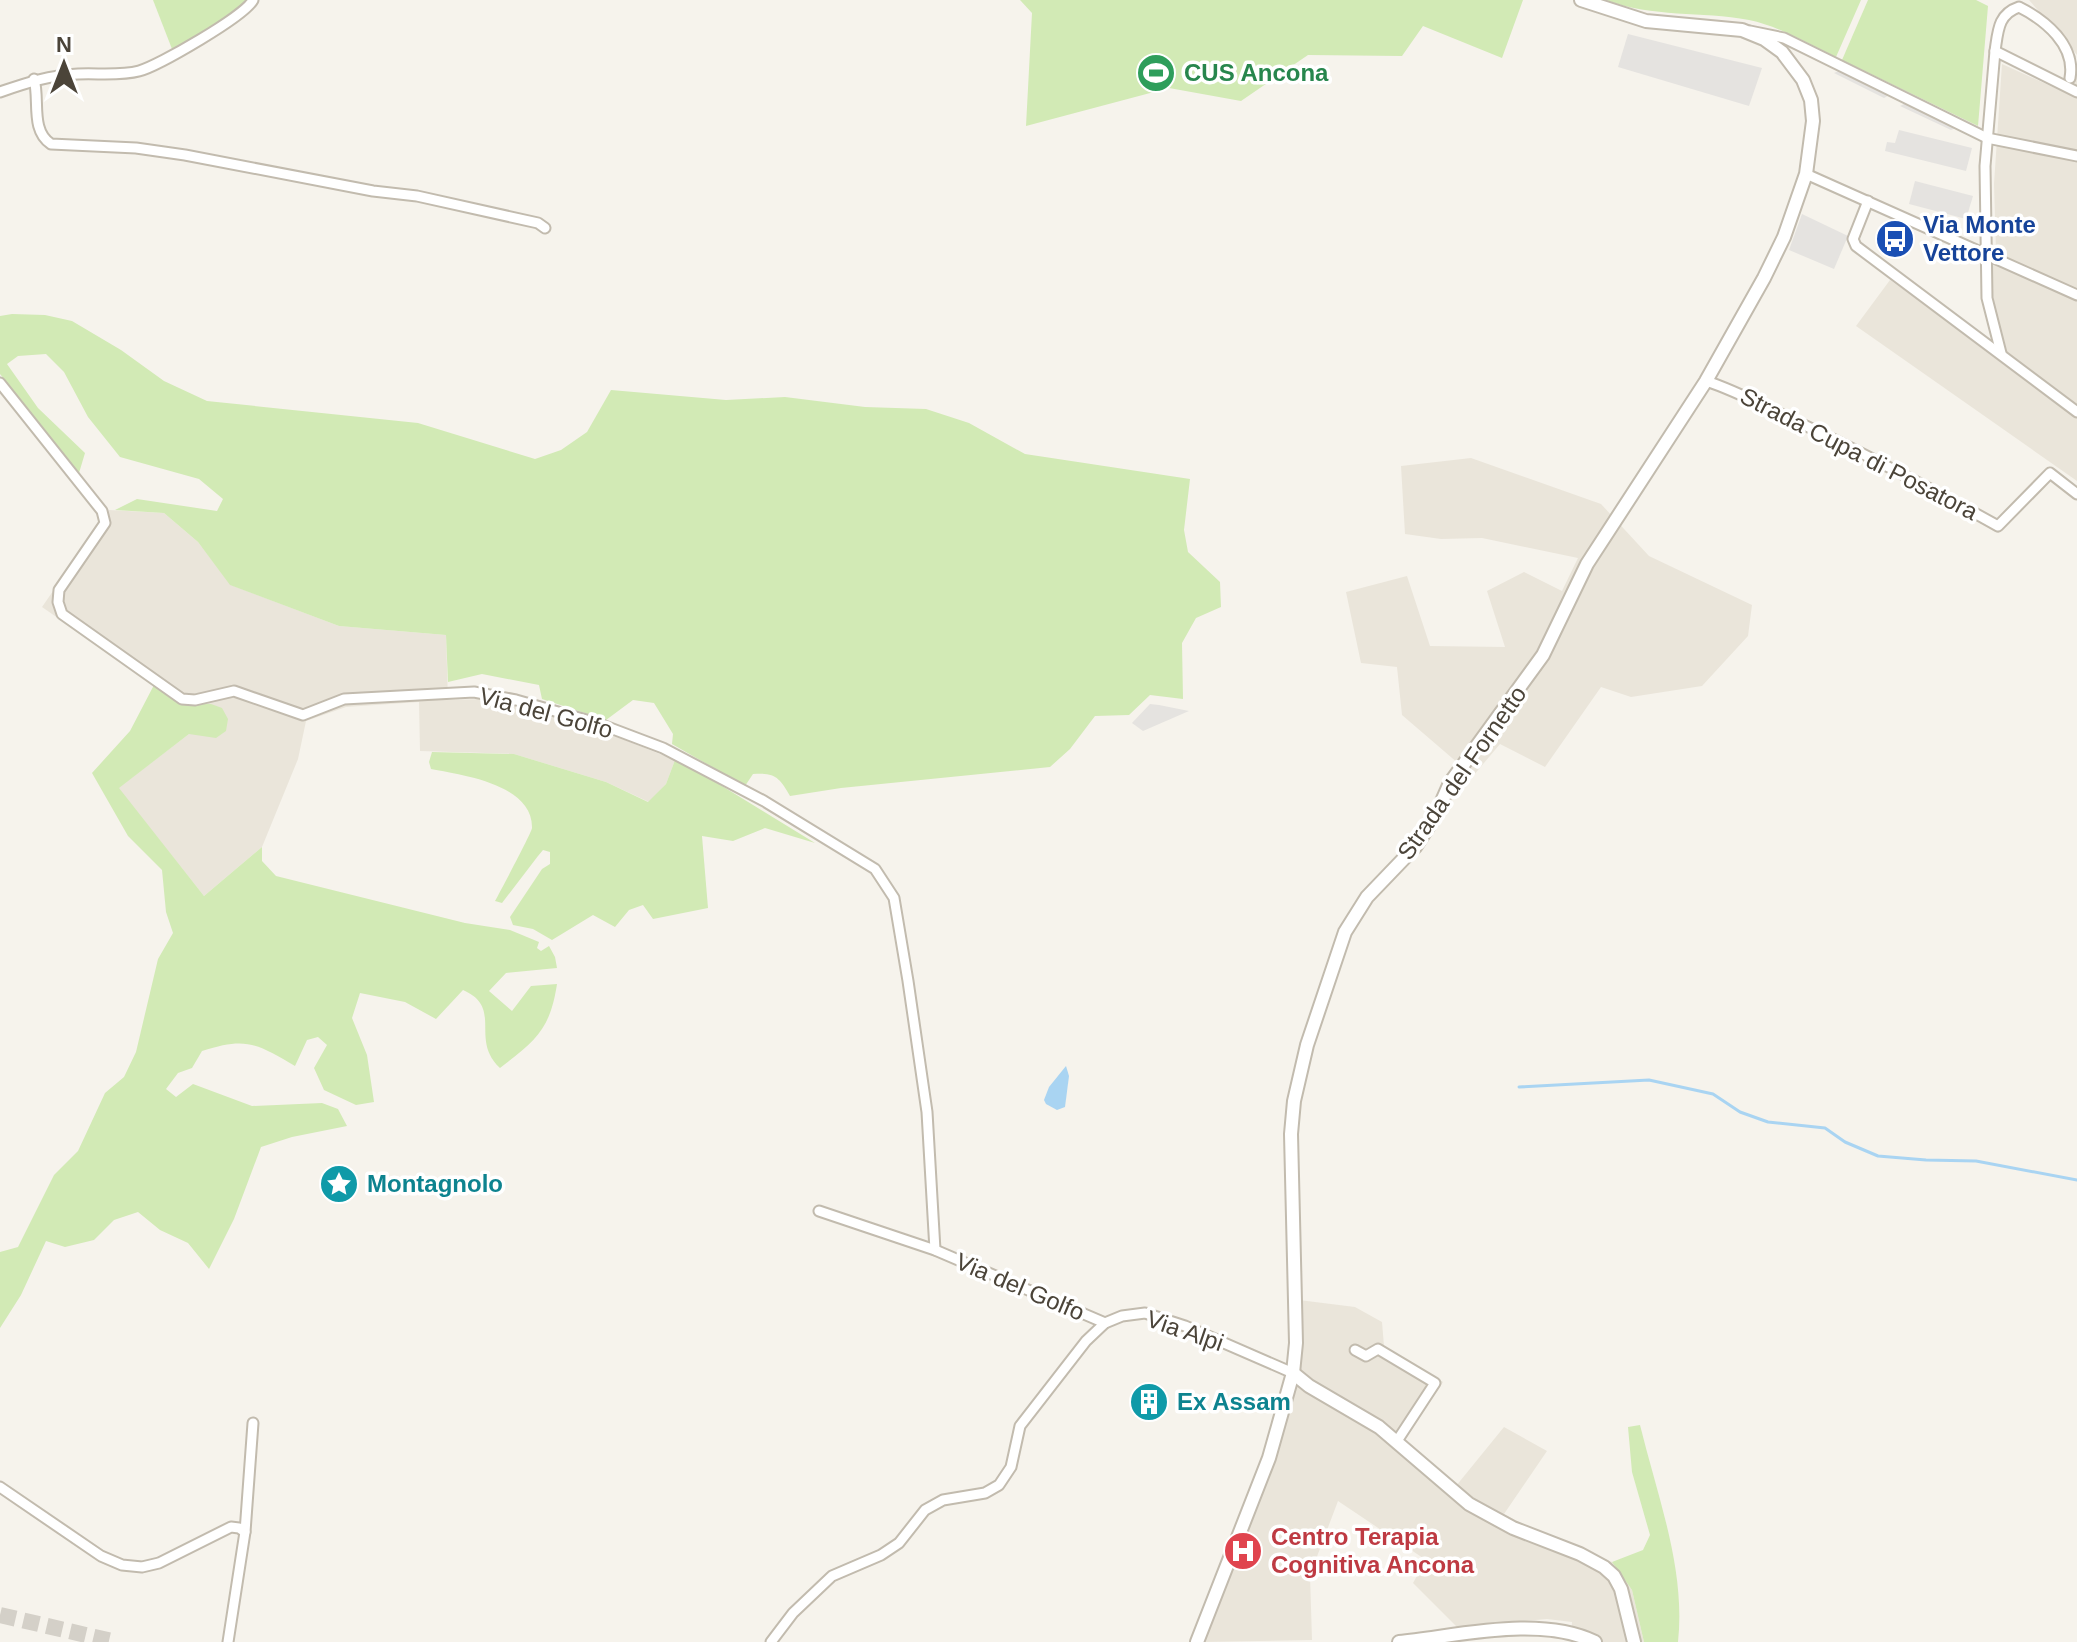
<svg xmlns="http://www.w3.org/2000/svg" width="2077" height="1642" viewBox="0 0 2077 1642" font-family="Helvetica,sans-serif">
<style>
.residential{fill:#eae5da}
.green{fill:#d2eab5}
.parking{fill:#e5e3e0}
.water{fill:#a9d4f2}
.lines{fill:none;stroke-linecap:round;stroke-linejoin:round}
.stream{stroke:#a9d4f2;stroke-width:3}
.trunk-tunnel{stroke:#d4d0c8;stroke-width:16;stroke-dasharray:16 8;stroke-linecap:butt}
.minor-casing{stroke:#c2bbae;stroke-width:13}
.tertiary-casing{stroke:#c2bbae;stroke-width:16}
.minor{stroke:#fff;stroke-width:9}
.tertiary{stroke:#fff;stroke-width:12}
.labels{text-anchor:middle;stroke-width:7;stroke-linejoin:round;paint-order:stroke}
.leisure-label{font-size:24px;font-weight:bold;fill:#27864d;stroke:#fff;text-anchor:start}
.transit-label{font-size:24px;font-weight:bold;fill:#164399;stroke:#fff;text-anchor:start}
.street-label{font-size:24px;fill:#4b4439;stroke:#fff}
.culture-label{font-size:24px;font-weight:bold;fill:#0d838f;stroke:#fff;text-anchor:start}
.health-label{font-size:24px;font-weight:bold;fill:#be3a42;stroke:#fff;text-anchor:start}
</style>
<rect width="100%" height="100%" fill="#f6f3ec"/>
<!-- residential -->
<g class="residential">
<polygon points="2029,0 2077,0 2077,55"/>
<polygon points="2077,61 2077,481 1856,326 1890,280 2007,363 1998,325 1989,273 1996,251 1994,184 2002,64 2066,93"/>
<polygon points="1471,458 1601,504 1649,556 1752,605 1748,636 1702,686 1631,697 1601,687 1545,767 1500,744 1473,776 1402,715 1397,667 1361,663 1346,592 1407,576 1430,646 1505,647 1487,591 1524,572 1562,591 1578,558 1482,538 1441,539 1405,534 1401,466"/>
<polygon points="109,510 164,513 198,542 231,585 339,626 446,635 448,700 483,699 548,715 622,739 675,760 666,784 649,802 606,782 514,754 420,751 419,702 346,707 306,721 298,759 262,847 204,896 118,788 206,721 42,607"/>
<polygon points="1299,1300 1355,1307 1382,1322 1384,1346 1443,1382 1404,1441 1456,1486 1504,1427 1547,1451 1504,1514 1549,1538 1612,1562 1632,1590 1644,1642 1571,1642 1572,1622 1547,1619 1457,1627 1413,1583 1426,1560 1338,1501 1310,1575 1312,1640 1202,1642 1274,1460"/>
</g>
<!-- green -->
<g class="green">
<polygon points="153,0 247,0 222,23 172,49"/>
<polygon points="1020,0 1523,0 1502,58 1423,26 1402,56 1308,55 1241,101 1169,88 1026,126 1032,13"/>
<path d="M1606,0H1861L1836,57C1808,44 1779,26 1749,20C1701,11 1653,18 1606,0Z"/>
<polygon points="1868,0 1976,0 1988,6 1978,126 1842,60"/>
<path d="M12,314L45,315L72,321L121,350L164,381L207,401L418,423L535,459L561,450L587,432L611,390L726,400L785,397L865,407L926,409L969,423L1025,454L1190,479L1184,530L1188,552L1220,582L1221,607L1196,618L1182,643L1183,699L1150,695L1129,715L1095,716L1070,749L1050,767L841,788L790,796C780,778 775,772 753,774L745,786L672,744L673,734L654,703L633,700L606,720L542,699L539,685L482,674L448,682L446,635L339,626L230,585L198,542L164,513L115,510L137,499L217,511L223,499L199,479L120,457L88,417L64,372L46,354L18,356L7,364L38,408L85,453L79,473L0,374V316Z"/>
<path d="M154,685L196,703L211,704L222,708L228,719L226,731L216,738L189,734L119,788L204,896L262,847V861L276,876L465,923L510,930L539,942L537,948L541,951L549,946L555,957L557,968L506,973L489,991L512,1011L531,986L557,984C550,1030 536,1040 500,1068C469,1039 504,1008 463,990L436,1019L405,1002L360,993L352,1018L367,1055L374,1102L356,1105L324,1090L314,1068L327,1045L318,1037L307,1040L295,1066C256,1043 246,1037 202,1051L192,1068L178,1073L166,1089L176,1097L193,1084L252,1106L322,1103L338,1109L347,1126L292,1137L261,1147L234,1219L209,1269L188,1243L160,1230L138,1212L114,1220L94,1240L65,1247L46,1241L21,1295L0,1328V1252L18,1247L54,1175L78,1151L105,1093L124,1077L136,1052L158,959L173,933L166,912L162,870L128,836L92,773L130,731Z"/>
<path d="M432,752L514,754L606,782L648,802L666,784L675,760L696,770L815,843L765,828L733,841L702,836L708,908L653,919L643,905L629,910L615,927L593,915L552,940L533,929L513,925L510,917L542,869L550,864V852L543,850L538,856L502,903L495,901C501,890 531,834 532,828C533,784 462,775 431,769L429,762Z"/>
<path d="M1640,1425C1657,1495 1686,1569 1678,1642H1644L1632,1590L1612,1562L1643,1550L1650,1535L1632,1472L1628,1427Z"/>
</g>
<!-- parking -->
<g class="parking">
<polygon points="1628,34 1762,68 1749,106 1618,67"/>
<polygon points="1841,70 1891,94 1884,98 1834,73"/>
<polygon points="1908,102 1959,127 1951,130 1900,106"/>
<polygon points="1899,130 1972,148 1966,171 1885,151 1887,142 1895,143"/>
<polygon points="1915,181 1973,196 1966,219 1909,204"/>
<polygon points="1802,214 1848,236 1834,269 1789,250"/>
<polygon points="1150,704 1159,705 1189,711 1143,731 1132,723"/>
</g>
<!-- water -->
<polygon class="water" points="1066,1066 1069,1076 1065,1107 1057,1110 1046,1104 1044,1100 1049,1087"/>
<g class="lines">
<!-- stream -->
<polyline class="stream" points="1519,1087 1649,1080 1713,1094 1740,1112 1768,1122 1825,1128 1845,1142 1878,1156 1926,1160 1976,1161 2077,1180"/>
<!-- trunk-tunnel -->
<polyline class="trunk-tunnel" points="0,1615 116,1642"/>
<defs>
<g id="minor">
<polyline points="1750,31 1784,38 1987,138 2077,156"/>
<polyline points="1995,51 1985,166 1987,298 2001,353"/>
<path d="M2070,78C2076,45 2045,20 2019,7C1998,14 1998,31 1995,51L2077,92"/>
<path d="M34,79C40,100 30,130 51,144L136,148L185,155L373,191L417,196L538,223L545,228"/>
<path d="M0,92C26,83 50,75 78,74C97,73 121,76 139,71C158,66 245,16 253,0"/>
<polyline points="1806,174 2077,295"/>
<polyline points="1868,201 1853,239 1856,246 2077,412"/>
<path d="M1706,381C1734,390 1758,403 1785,416C1858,450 1928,487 1998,526L2050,473L2077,494"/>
<polyline points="0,383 102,511 105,523 59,590 58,602 62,614 182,699 195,700 234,691 303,715 344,699 474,692 516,700 597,723 663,748 764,801 875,869 894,898 908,981 927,1112 935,1250"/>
<polyline points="819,1211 935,1250 1105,1323"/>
<polyline points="1355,1350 1366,1356 1378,1349 1435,1383 1397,1441"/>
<polyline points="0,1487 101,1556 122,1565 142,1567 159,1563 231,1527 239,1528 245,1532"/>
<polyline points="228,1642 245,1532 253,1423"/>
<polyline points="771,1642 793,1613 832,1576 881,1555 899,1543 925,1510 943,1500 985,1493 999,1485 1011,1467 1020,1426 1086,1341 1105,1323 1122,1316 1145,1313 1185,1326 1293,1373"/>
</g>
<g id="tertiary">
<polyline points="1293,1373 1309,1386 1379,1427 1469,1504 1513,1528 1580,1554 1604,1567 1614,1576 1621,1589 1634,1642"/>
<polyline points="1197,1642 1269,1458 1293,1373 1296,1343 1291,1134 1294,1101 1307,1045 1345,932 1367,897 1415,847 1436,815 1450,783 1543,655 1587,564 1706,381 1764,278 1784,237 1806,174 1813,121 1811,100 1803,80 1782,52 1764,39 1742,30 1646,21 1581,0"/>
<path d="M1399,1642C1458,1636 1540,1615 1595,1642"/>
</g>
</defs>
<!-- minor casing -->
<use href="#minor" class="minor-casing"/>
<!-- tertiary casing -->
<use href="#tertiary" class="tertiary-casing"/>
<!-- minor -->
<use href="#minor" class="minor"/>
<!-- tertiary -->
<use href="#tertiary" class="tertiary"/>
</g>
<!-- icons -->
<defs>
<symbol id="stadium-disc" viewBox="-11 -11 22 22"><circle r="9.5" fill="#2e9e5b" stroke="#fff"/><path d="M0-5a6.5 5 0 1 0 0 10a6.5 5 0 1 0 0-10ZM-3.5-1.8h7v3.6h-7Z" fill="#fff"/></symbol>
<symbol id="bus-disc" viewBox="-11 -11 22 22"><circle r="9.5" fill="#1a4fb4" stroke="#fff"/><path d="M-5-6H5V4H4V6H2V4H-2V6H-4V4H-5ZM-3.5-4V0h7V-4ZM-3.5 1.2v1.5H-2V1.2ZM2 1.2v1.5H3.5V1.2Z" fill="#fff"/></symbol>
<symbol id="sight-disc" viewBox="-11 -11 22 22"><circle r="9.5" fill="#0f9aa8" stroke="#fff"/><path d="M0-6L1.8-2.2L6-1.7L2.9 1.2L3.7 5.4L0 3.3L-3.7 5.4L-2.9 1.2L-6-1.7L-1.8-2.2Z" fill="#fff"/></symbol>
<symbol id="building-disc" viewBox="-11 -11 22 22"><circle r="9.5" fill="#0f9aa8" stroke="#fff"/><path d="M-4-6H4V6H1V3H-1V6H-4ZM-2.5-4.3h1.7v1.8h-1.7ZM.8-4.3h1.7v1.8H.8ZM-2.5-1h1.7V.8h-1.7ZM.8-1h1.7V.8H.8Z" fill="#fff"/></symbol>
<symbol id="hospital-disc" viewBox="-11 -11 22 22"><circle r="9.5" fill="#e0444e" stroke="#fff"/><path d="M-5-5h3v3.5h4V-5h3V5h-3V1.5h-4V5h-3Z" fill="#fff"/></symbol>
</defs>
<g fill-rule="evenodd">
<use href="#stadium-disc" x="1134" y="51" width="44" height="44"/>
<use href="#bus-disc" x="1873" y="217" width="44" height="44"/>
<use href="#sight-disc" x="317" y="1162" width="44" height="44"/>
<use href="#building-disc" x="1127" y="1380" width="44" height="44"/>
<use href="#hospital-disc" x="1221" y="1529" width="44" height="44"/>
</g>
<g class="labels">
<!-- leisure labels -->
<g class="leisure-label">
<text x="1184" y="81">CUS Ancona</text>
</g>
<!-- transit labels -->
<g class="transit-label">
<text x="1923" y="233">Via Monte<tspan x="1923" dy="28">Vettore</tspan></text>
</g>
<!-- street labels -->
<g class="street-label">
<text transform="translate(1859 454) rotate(27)" y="8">Strada Cupa di Posatora</text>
<text transform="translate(546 713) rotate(15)" y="8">Via del Golfo</text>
<text transform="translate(1462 773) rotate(-55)" y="8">Strada del Fornetto</text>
<text transform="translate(1020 1287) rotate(23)" y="8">Via del Golfo</text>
<text transform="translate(1185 1331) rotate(19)" y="8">Via Alpi</text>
</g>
<!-- culture labels -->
<g class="culture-label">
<text x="367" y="1192">Montagnolo</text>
<text x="1177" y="1410">Ex Assam</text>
</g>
<!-- health labels -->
<g class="health-label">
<text x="1271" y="1545">Centro Terapia<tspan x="1271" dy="28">Cognitiva Ancona</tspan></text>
</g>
</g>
<!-- north arrow -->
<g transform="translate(64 64)" stroke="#ffffff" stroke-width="6" paint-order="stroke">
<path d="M0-6L14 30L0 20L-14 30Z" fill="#4b4439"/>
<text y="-12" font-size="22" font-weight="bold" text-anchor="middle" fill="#4b4439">N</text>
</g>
</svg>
